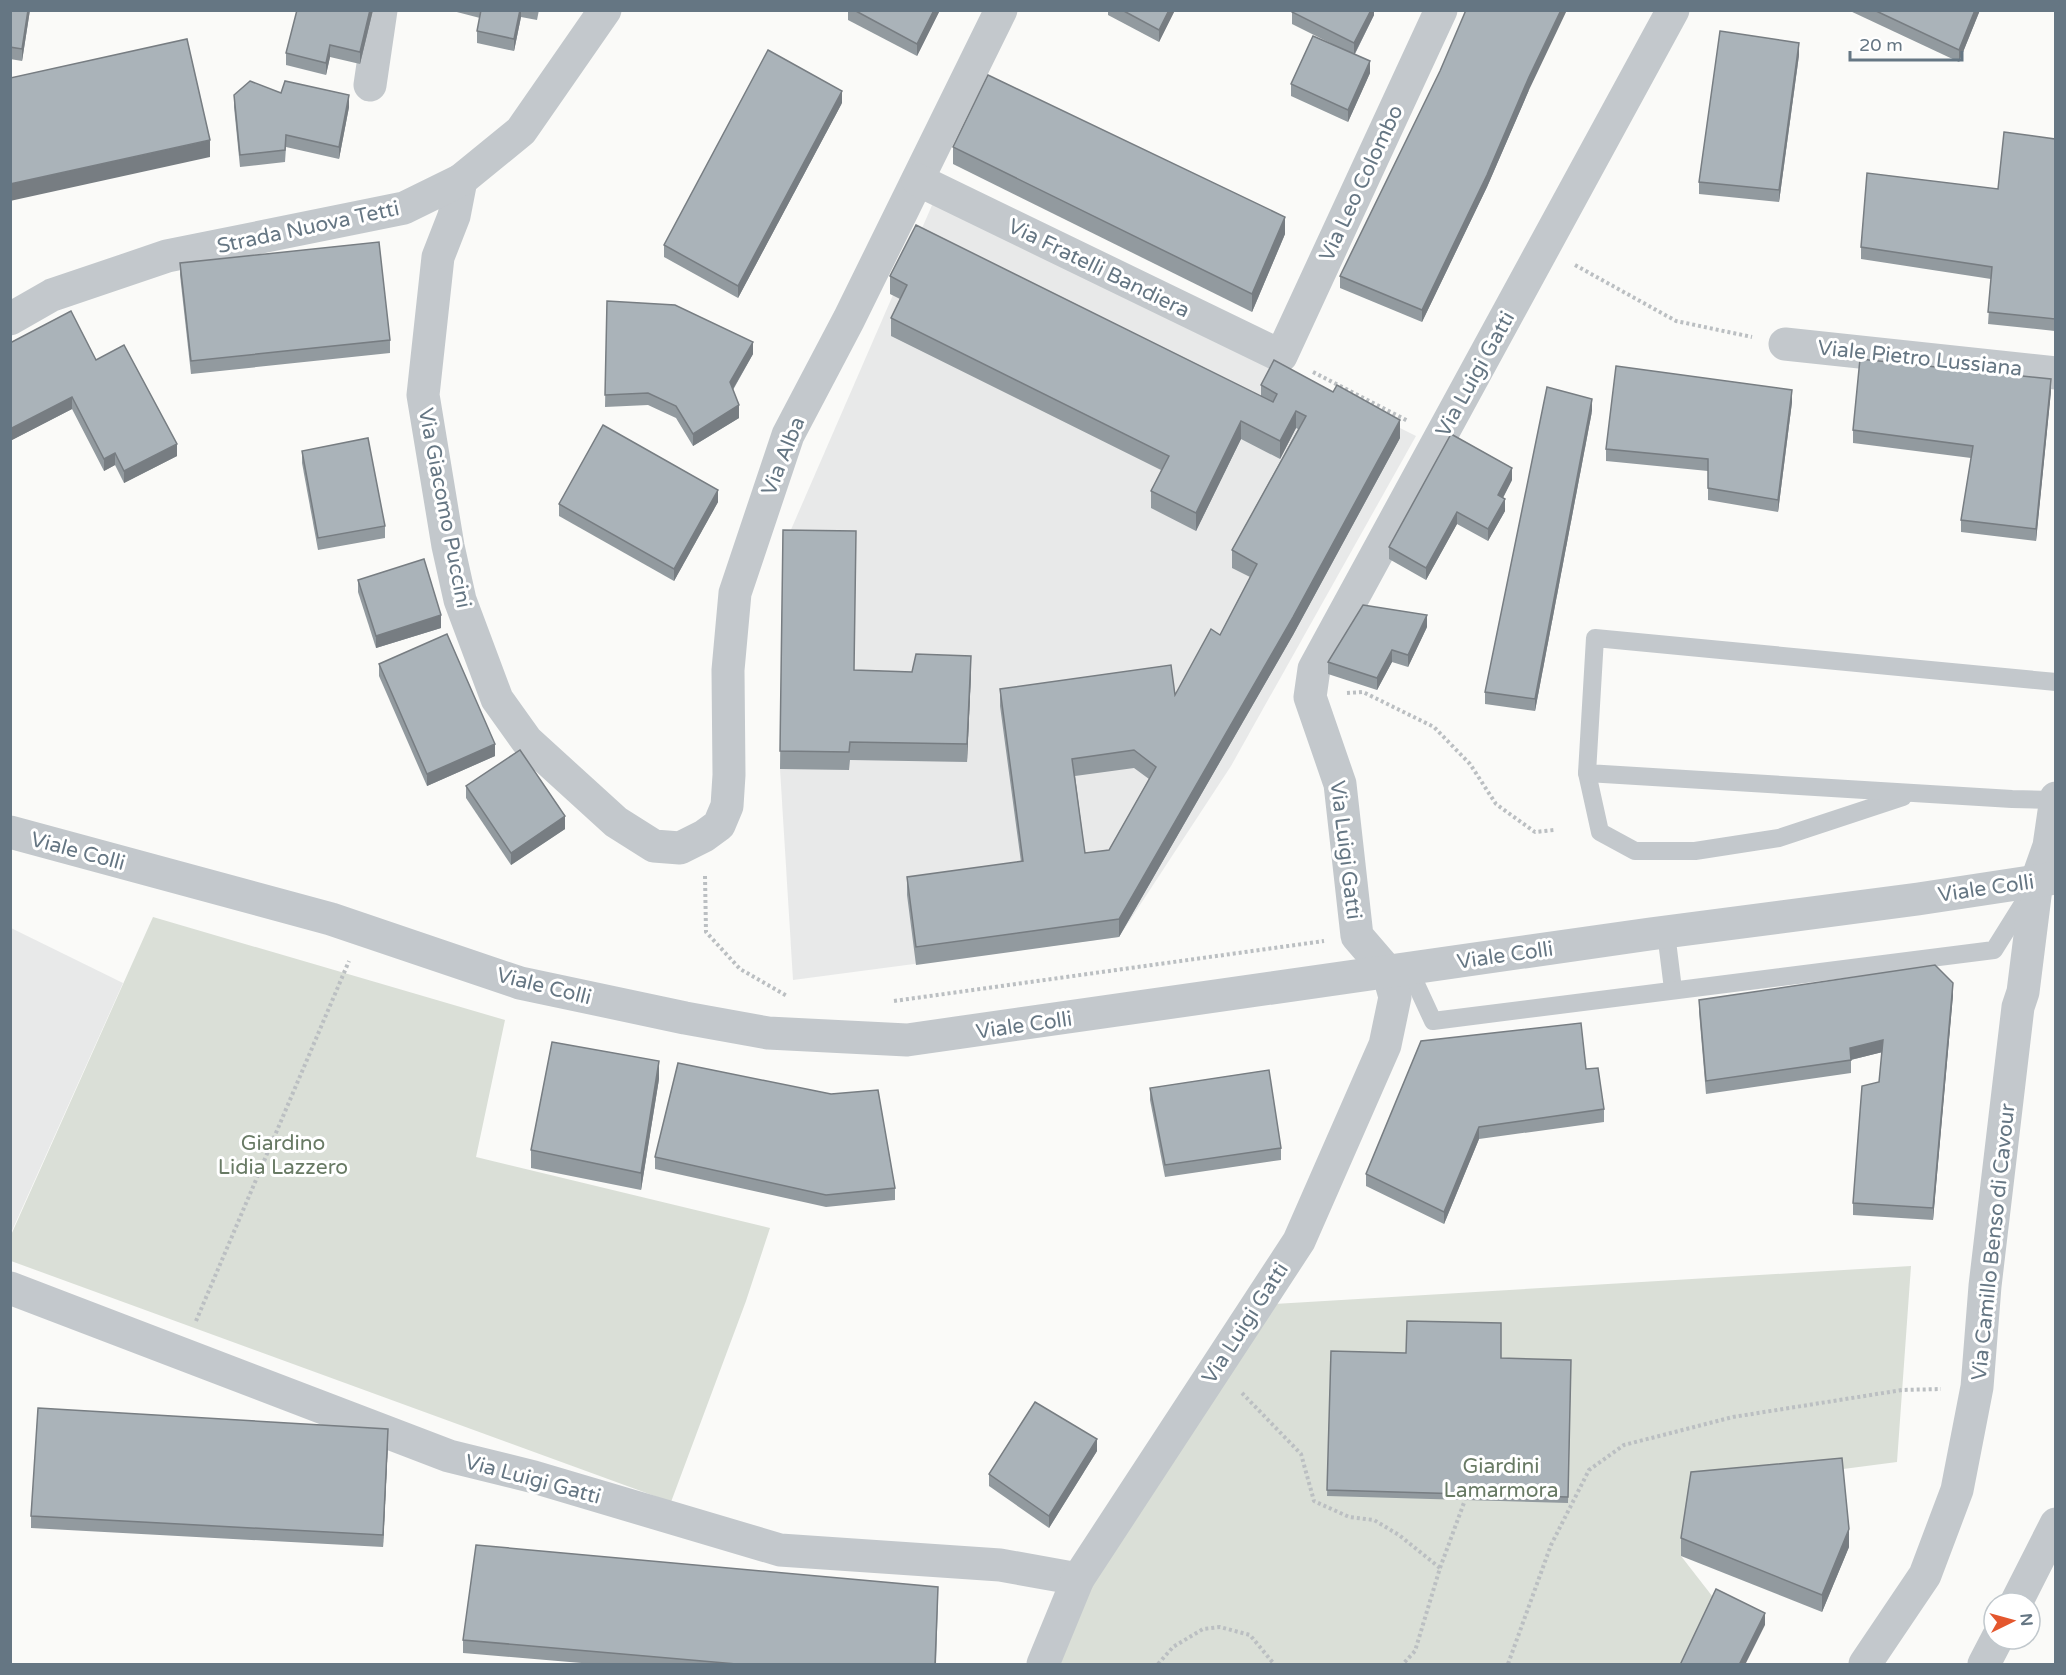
<svg xmlns="http://www.w3.org/2000/svg" width="2066" height="1675" viewBox="0 0 2066 1675" font-family="'Varela Round',sans-serif">
<style>
.built{fill:#e8e9e9}
.green{fill:#dadfd7}
.lines{fill:none;stroke-linecap:round;stroke-linejoin:round}
.path{stroke:#bbbfc2;stroke-width:4;stroke-dasharray:3 3;stroke-linecap:butt}
.service{stroke:#c3c8cc;stroke-width:18}
.minor{stroke:#c3c8cc;stroke-width:33}
.tertiary{stroke:#c3c8cc;stroke-width:33}
.wall{fill:#929a9f;fill-rule:evenodd}
.shaded-wall{fill:#777d82}
.building{fill:#aab3b9;stroke:#777d82;stroke-width:1.5;fill-rule:evenodd}
.labels{text-anchor:middle;stroke-width:6;stroke-linejoin:round;paint-order:stroke}
.street-label{font-size:21px;fill:#657683;stroke:#fff}
.park-label{font-size:21px;fill:#687a64;stroke:#fff}
</style>
<rect width="100%" height="100%" fill="#fafaf8"/>
<!-- built -->
<g class="built">
<polygon points="936,196 1416,436 1231,766 1119,937 793,980 780,769 783,548"/>
<polygon points="11,928 123,983 11,1233"/>
</g>
<!-- green -->
<g class="green">
<polygon points="153,917 505,1020 476,1157 770,1228 746,1301 671,1502 11,1261 11,1235"/>
<polygon points="1911,1266 1897,1462 1691,1489 1681,1556 1716,1601 1685,1664 1043,1664 1256,1305"/>
</g>
<g class="lines">
<!-- path -->
<g class="path">
<polyline points="1575,265 1676,321 1752,337"/>
<polyline points="1313,372 1408,421"/>
<polyline points="1347,693 1363,692 1434,727 1470,764 1496,804 1535,832 1554,830"/>
<polyline points="705,876 706,932 740,969 787,996"/>
<polyline points="894,1001 1324,941"/>
<polyline points="196,1321 349,961"/>
<polyline points="1242,1393 1301,1454 1314,1501 1349,1517 1374,1520 1399,1535 1440,1568 1415,1651 1403,1664"/>
<polyline points="1440,1568 1465,1500"/>
<polyline points="1158,1664 1173,1647 1203,1629 1220,1627 1250,1635 1274,1664"/>
<polyline points="1508,1664 1551,1545 1589,1470 1624,1445 1733,1417 1902,1390 1941,1389"/>
</g>
<!-- service -->
<g class="service">
<polyline points="1587,773 1600,832 1635,851 1695,851 1779,838 1903,797"/>
<polyline points="2055,800 2012,799 1587,773 1595,638 2056,682"/>
<polyline points="1666,933 1673,989"/>
<polyline points="1409,969 1433,1021 1994,950 2029,894"/>
</g>
<!-- minor -->
<g class="minor">
<polyline points="370,85 381,10"/>
<polyline points="461,180 454,216 438,257 423,395 448,546 460,600 497,699 527,741 616,822 654,846 680,848 704,836 719,825 727,806 729,775 728,670 735,593 788,435 849,319 1001,10"/>
<polyline points="918,180 1281,356 1441,10"/>
<polyline points="10,319 52,295 167,256 404,208 461,180 521,131 605,10"/>
<polyline points="1785,344 2056,373"/>
<polyline points="10,1288 449,1456 534,1477 780,1550 1000,1565 1078,1579"/>
<polyline points="2016,1603 2056,1524"/>
<polyline points="1043,1664 1078,1579 1299,1241 1385,1045 1395,997 1388,972 1357,936 1340,784 1310,697 1314,669 1673,10"/>
<polyline points="1865,1664 1925,1575 1957,1490 1977,1387 1985,1286 2018,1007 2023,992 2037,880 2049,846 2056,798"/>
<polyline points="1984,1664 1997,1639"/>
</g>
<!-- tertiary -->
<polyline class="tertiary" points="10,832 331,919 520,983 685,1018 768,1033 907,1040 1650,934 1918,899 2056,878"/>
</g>
<!-- wall -->
<g class="wall">
<polygon points="10,10 30,10 22,61 10,59"/>
<polygon points="373,10 360,64 330,57 326,75 286,65 286,53"/>
<polygon points="449,10 539,10 537,20 521,17 514,51 477,43 477,31 480,18"/>
<polygon points="848,10 940,10 917,56 848,20"/>
<polygon points="1108,10 1175,10 1159,42 1108,15"/>
<polygon points="1374,10 1374,15 1355,54 1370,73 1348,122 1291,96 1291,84 1330,43 1292,24 1292,12"/>
<polygon points="1848,10 1980,10 1959,62"/>
<polygon points="1799,55 1779,202 1699,194 1699,182"/>
<polygon points="1529,90 1487,187 1422,322 1340,288 1340,276"/>
<polygon points="281,93 349,107 339,159 286,147 285,162 240,167 234,107 234,95"/>
<polygon points="842,103 738,298 664,257 664,245"/>
<polygon points="2055,139 2055,331 1988,324 1991,279 1861,259 1861,247 1998,189"/>
<polygon points="953,147 1285,234 1252,312 953,164"/>
<polygon points="180,263 390,340 390,353 191,374 180,275"/>
<path d="M890,276L1261,396V385L1400,438L1293,635L1119,937L916,965L907,895V877L1021,862L1000,706V689L1175,695L1220,635L1250,577L1232,568V550L1298,429L1296,428L1280,459L1241,439L1196,531L1151,508V491L1161,470L891,336V318L900,299L890,294ZM1134,768L1149,779L1109,850L1085,853L1075,776Z"/>
<polygon points="607,301 753,354 733,390 739,418 693,446 676,418 648,405 605,407"/>
<polygon points="96,360 177,456 124,483 115,465 104,471 72,409 10,441"/>
<polygon points="2051,391 2036,541 1961,532 1961,520 1971,458 1853,443 1853,430"/>
<polygon points="1792,402 1778,512 1708,500 1708,471 1606,461 1606,449"/>
<polygon points="1592,411 1535,711 1485,704 1485,692"/>
<polygon points="302,451 385,526 385,538 318,550 302,463"/>
<polygon points="1512,480 1503,498 1505,511 1488,541 1457,524 1426,580 1389,559 1389,547"/>
<polygon points="718,502 674,581 559,516 559,504"/>
<polygon points="783,530 854,670 971,674 967,762 850,760 849,770 780,769"/>
<polygon points="358,580 441,628 376,648 358,592"/>
<polygon points="1427,627 1408,667 1392,662 1377,690 1328,674 1328,662"/>
<polygon points="379,664 495,756 427,786 379,676"/>
<polygon points="466,786 565,829 511,865 466,798"/>
<polygon points="1953,995 1933,1220 1853,1215 1853,1203 1879,1082 1882,1052 1851,1060 1851,1073 1706,1094 1699,1012 1699,1000"/>
<polygon points="1586,1069 1604,1109 1604,1122 1479,1139 1444,1224 1366,1186 1366,1174"/>
<polygon points="659,1079 641,1190 531,1168 531,1150"/>
<polygon points="1150,1088 1281,1148 1281,1160 1165,1177 1150,1100"/>
<polygon points="655,1157 895,1188 895,1200 826,1207 655,1169"/>
<polygon points="1331,1351 1501,1358 1571,1360 1568,1503 1327,1496"/>
<polygon points="388,1442 383,1547 31,1528 31,1516"/>
<polygon points="1097,1451 1049,1528 989,1486 989,1474"/>
<polygon points="1681,1538 1849,1547 1822,1612 1681,1556"/>
<polygon points="938,1599 936,1665 605,1665 463,1653 463,1640"/>
</g>
<!-- shaded-wall -->
<g class="shaded-wall">
<polygon points="28,10 30,10 22,61 22,49"/>
<polygon points="370,10 373,10 360,64 360,52"/>
<polygon points="520,10 521,10 521,17 514,51 514,39"/>
<polygon points="934,10 940,10 917,56 917,44"/>
<polygon points="1169,10 1175,10 1159,42 1159,30"/>
<polygon points="1371,10 1374,10 1374,15 1354,55 1354,43"/>
<polygon points="1561,10 1567,10 1529,90 1487,187 1422,322 1422,310 1529,77"/>
<polygon points="1975,10 1980,10 1959,62 1959,50"/>
<polygon points="1799,43 1799,55 1779,202 1779,190"/>
<polygon points="330,45 330,57 326,75 326,63"/>
<polygon points="1370,61 1370,73 1348,122 1348,110"/>
<polygon points="842,91 842,103 738,298 738,286"/>
<polygon points="349,95 349,107 339,159 339,147"/>
<polygon points="210,140 210,157 10,201 10,184"/>
<polygon points="1285,217 1285,234 1252,312 1252,294"/>
<polygon points="753,342 753,354 730,394 730,382"/>
<polygon points="2051,379 2051,391 2036,541 2036,529"/>
<polygon points="1792,390 1792,402 1778,512 1778,500"/>
<polygon points="72,397 72,409 10,441 10,429"/>
<polygon points="1592,399 1592,411 1535,711 1535,699"/>
<polygon points="739,405 739,418 693,446 693,434"/>
<polygon points="1296,411 1296,428 1280,459 1280,441"/>
<polygon points="1400,420 1400,438 1293,635 1119,937 1119,919"/>
<polygon points="1241,421 1241,439 1196,531 1196,513"/>
<polygon points="177,444 177,456 124,483 124,471"/>
<polygon points="115,453 115,465 104,471 104,459"/>
<polygon points="1512,468 1512,480 1498,507 1498,495"/>
<polygon points="718,490 718,502 674,581 674,569"/>
<polygon points="1505,499 1505,511 1488,541 1488,529"/>
<polygon points="1457,512 1457,524 1426,580 1426,568"/>
<polygon points="441,615 441,628 376,648 376,636"/>
<polygon points="1427,615 1427,627 1408,667 1408,655"/>
<polygon points="1392,650 1392,662 1377,690 1377,678"/>
<polygon points="971,656 971,674 967,762 967,744"/>
<polygon points="495,744 495,756 427,786 427,774"/>
<polygon points="565,816 565,829 511,865 511,853"/>
<polygon points="1953,983 1953,995 1933,1220 1933,1208"/>
<polygon points="1883,1040 1883,1052 1850,1060 1850,1048"/>
<polygon points="659,1061 659,1079 641,1190 641,1173"/>
<polygon points="1479,1127 1479,1139 1444,1224 1444,1212"/>
<polygon points="388,1429 388,1442 383,1547 383,1535"/>
<polygon points="1097,1439 1097,1451 1049,1528 1049,1516"/>
<polygon points="1849,1529 1849,1547 1822,1612 1822,1595"/>
<polygon points="1765,1613 1765,1625 1745,1665 1739,1665"/>
</g>
<!-- building -->
<g class="building">
<polygon points="10,10 28,10 22,49 10,47"/>
<polygon points="297,10 370,10 360,52 330,45 326,63 286,53"/>
<polygon points="481,10 520,10 514,39 477,31"/>
<polygon points="854,10 934,10 917,44"/>
<polygon points="1122,10 1169,10 1159,30"/>
<polygon points="1293,10 1371,10 1354,43 1292,12"/>
<polygon points="1466,10 1561,10 1529,77 1487,175 1422,310 1340,276 1440,71"/>
<polygon points="1874,10 1975,10 1959,50"/>
<polygon points="1720,31 1799,43 1779,190 1699,182"/>
<polygon points="1313,36 1370,61 1348,110 1291,84"/>
<polygon points="187,39 210,140 10,184 10,78"/>
<polygon points="768,50 842,91 738,286 664,245"/>
<polygon points="988,75 1285,217 1252,294 953,147"/>
<polygon points="250,81 281,93 285,81 349,95 339,147 286,135 285,150 240,155 234,95"/>
<polygon points="2004,132 2055,139 2055,319 1988,312 1992,267 1861,247 1867,173 1998,189"/>
<path d="M916,225L1273,402L1277,394L1261,385L1274,360L1333,392L1337,385L1400,420L1293,617L1119,919L916,947L907,877L1023,861L1000,689L1171,665L1175,695L1211,629L1220,635L1257,564L1232,550L1306,416L1296,411L1280,441L1241,421L1196,513L1151,491L1169,456L891,318L907,285L890,276ZM1134,750L1156,767L1109,850L1085,853L1072,759Z"/>
<polygon points="379,242 390,340 191,361 180,263"/>
<polygon points="607,301 675,305 753,342 730,382 739,405 693,434 676,406 648,393 605,395"/>
<polygon points="71,311 96,360 124,345 177,444 124,471 115,453 104,459 72,397 10,429 10,343"/>
<polygon points="1860,359 2051,379 2036,529 1961,520 1973,446 1853,430"/>
<polygon points="1616,366 1792,390 1778,500 1708,488 1708,459 1606,449"/>
<polygon points="1547,387 1592,399 1535,699 1485,692"/>
<polygon points="603,425 718,490 674,569 559,504"/>
<polygon points="1451,434 1512,468 1498,495 1505,499 1488,529 1457,512 1426,568 1389,547"/>
<polygon points="368,438 385,526 318,538 302,451"/>
<polygon points="783,530 856,531 854,670 912,672 916,654 971,656 967,744 850,742 849,752 780,751"/>
<polygon points="424,559 441,615 376,636 358,580"/>
<polygon points="1363,605 1427,615 1408,655 1392,650 1377,678 1328,662"/>
<polygon points="447,634 495,744 427,774 379,664"/>
<polygon points="520,750 565,816 511,853 466,786"/>
<polygon points="1935,965 1953,983 1933,1208 1853,1203 1862,1086 1879,1082 1883,1040 1850,1048 1851,1060 1706,1081 1699,1000"/>
<polygon points="1581,1023 1586,1069 1598,1068 1604,1109 1479,1127 1444,1212 1366,1174 1421,1041"/>
<polygon points="552,1042 659,1061 641,1173 531,1150"/>
<polygon points="678,1063 831,1094 878,1090 895,1188 826,1195 655,1157"/>
<polygon points="1269,1070 1281,1148 1165,1165 1150,1088"/>
<polygon points="1407,1321 1501,1323 1501,1358 1571,1360 1568,1497 1327,1490 1331,1351 1406,1353"/>
<polygon points="1035,1402 1097,1439 1049,1516 989,1474"/>
<polygon points="38,1408 388,1429 383,1535 31,1516"/>
<polygon points="1842,1458 1849,1529 1822,1595 1681,1538 1691,1472"/>
<polygon points="476,1545 938,1587 935,1665 748,1665 463,1640"/>
<polygon points="1716,1589 1765,1613 1739,1665 1680,1665"/>
</g>
<g class="labels">
<!-- street labels -->
<g class="street-label">
<text transform="translate(1361 183) rotate(-65)" y="7">Via Leo Colombo</text>
<text transform="translate(308 227) rotate(-12)" y="7">Strada Nuova Tetti</text>
<text transform="translate(1099 268) rotate(26)" y="7">Via Fratelli Bandiera</text>
<text transform="translate(1920 358) rotate(6)" y="7">Viale Pietro Lussiana</text>
<text transform="translate(1475 374) rotate(-61)" y="7">Via Luigi Gatti</text>
<text transform="translate(783 456) rotate(-68)" y="7">Via Alba</text>
<text transform="translate(445 508) rotate(79)" y="7">Via Giacomo Puccini</text>
<text transform="translate(1346 850) rotate(83)" y="7">Via Luigi Gatti</text>
<text transform="translate(78 851) rotate(15)" y="7">Viale Colli</text>
<text transform="translate(1986 888) rotate(-8)" y="7">Viale Colli</text>
<text transform="translate(1505 955) rotate(-8)" y="7">Viale Colli</text>
<text transform="translate(544 986) rotate(14)" y="7">Viale Colli</text>
<text transform="translate(1024 1025) rotate(-8)" y="7">Viale Colli</text>
<text transform="translate(1993 1242) rotate(-84)" y="7">Via Camillo Benso di Cavour</text>
<text transform="translate(1245 1323) rotate(-57)" y="7">Via Luigi Gatti</text>
<text transform="translate(533 1479) rotate(15)" y="7">Via Luigi Gatti</text>
</g>
<!-- park labels -->
<g class="park-label">
<text x="283" y="1150">Giardino<tspan x="283" dy="24">Lidia Lazzero</tspan></text>
<text x="1501" y="1473">Giardini<tspan x="1501" dy="24">Lamarmora</tspan></text>
</g>
</g>
<!-- border -->
<rect width="2066" height="1675" fill="none" stroke="#657683" stroke-width="24"/>
<!-- north arrow -->
<g transform="translate(2012 1621) rotate(85)"><circle r="28" fill="#ffffff" stroke="#c1c8cd" stroke-width="1.5"/>
<path d="M0-4.5L10 22L0 15L-10 22Z" fill="#e4572e"/>
<text y="-9" font-size="16" font-weight="bold" text-anchor="middle" fill="#657683">N</text>
</g>
<!-- scale -->
<path d="M1850 51v9h112v-9" fill="none" stroke="#657683" stroke-width="3"/>
<text x="1859" y="51" font-size="18" fill="#657683" stroke="#ffffff" stroke-width="4.5" paint-order="stroke">20 m</text>
</svg>
